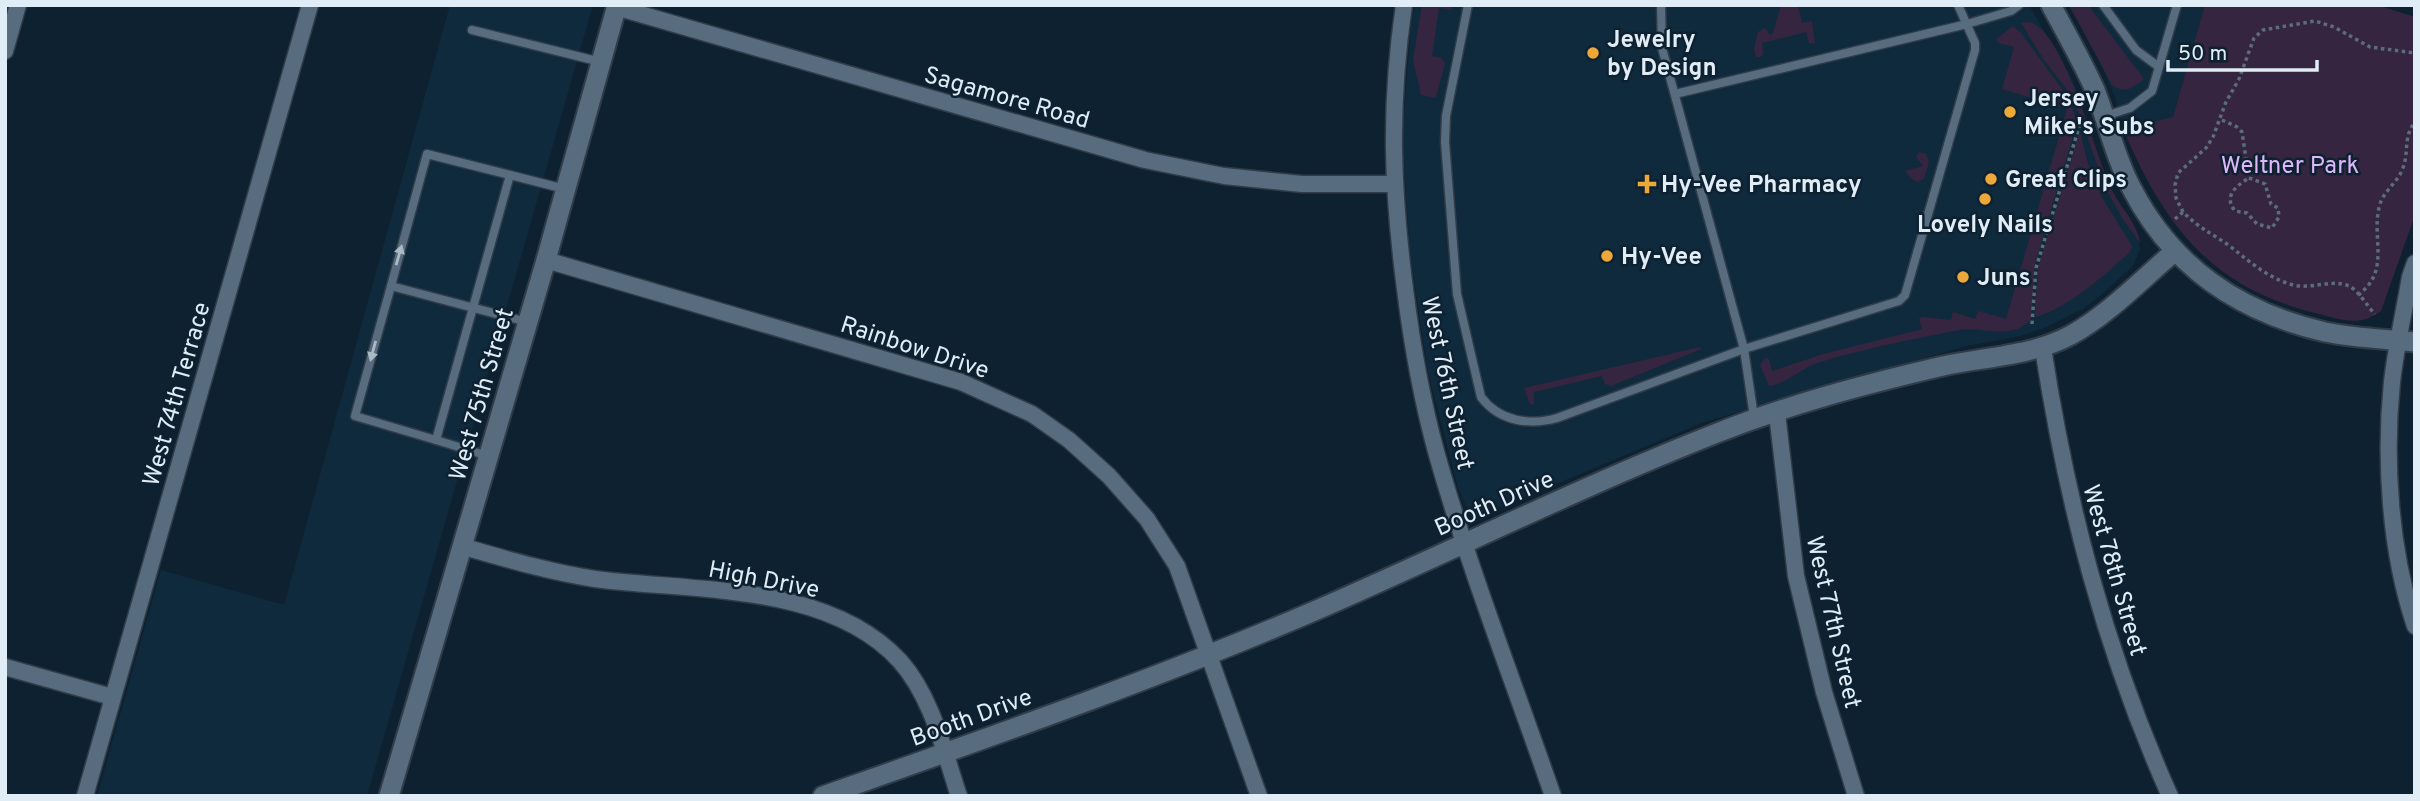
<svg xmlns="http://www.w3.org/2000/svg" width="2420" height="801" viewBox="0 0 2420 801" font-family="Overpass,sans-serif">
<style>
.built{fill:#102a3d}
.green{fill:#352540}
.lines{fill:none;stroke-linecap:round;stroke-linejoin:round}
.service-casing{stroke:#313c49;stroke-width:11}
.minor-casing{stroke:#313c49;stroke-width:19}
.tertiary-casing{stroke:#313c49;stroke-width:23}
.secondary-casing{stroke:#313c49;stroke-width:23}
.path{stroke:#5c6c79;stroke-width:3.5;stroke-dasharray:3.5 3.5;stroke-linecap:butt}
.service{stroke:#576c7e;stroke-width:8}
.minor{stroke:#576c7e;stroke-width:16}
.tertiary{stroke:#576c7e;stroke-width:19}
.secondary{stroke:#576c7e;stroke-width:19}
.oneway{fill:#a9b9c6}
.poi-dot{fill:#eca93a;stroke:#0e2130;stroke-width:2.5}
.labels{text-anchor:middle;stroke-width:5;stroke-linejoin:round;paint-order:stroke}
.poi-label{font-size:24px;font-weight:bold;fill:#e0ecf6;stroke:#0e2130;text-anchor:start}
.street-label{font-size:24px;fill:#e0ecf6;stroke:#0e2130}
.park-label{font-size:24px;fill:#ddb7fa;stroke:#0e2130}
</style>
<rect width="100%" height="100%" fill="#0e2130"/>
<!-- built -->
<g class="built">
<polygon points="450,5 593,5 367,796 97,796 161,570 284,605"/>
<polygon points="1415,5 2029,5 2073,81 2104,172 2112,192 2137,232 2140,250 2132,267 2101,295 2083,309 2042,329 2016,337 1966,346 1704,422 1494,510 1476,513 1466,506 1458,488 1428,372 1410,252 1402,138 1411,25"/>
<polygon points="2068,5 2205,5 2173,118 2123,129 2116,100 2096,52"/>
</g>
<!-- green -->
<g class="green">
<polygon points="1422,5 1453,6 1451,10 1439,8 1432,56 1441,58 1445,63 1436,98 1421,95 1413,60"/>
<polygon points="1781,5 1798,5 1802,23 1812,21 1815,44 1809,43 1806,32 1762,43 1763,54 1760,57 1756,57 1754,49 1758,32 1765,28 1770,35 1773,33"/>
<path d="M2069,5H2088L2144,79C2133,88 2125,94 2112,85Z"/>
<path d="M2205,5H2377L2415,17V215L2381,311C2358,328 2340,319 2315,313C2210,287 2164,225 2123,129L2173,117Z"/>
<path d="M2030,22C2066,34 2095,156 2112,190C2120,207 2138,224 2140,243L2122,218L2105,187L2073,97L2044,60L2021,23Z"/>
<path d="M2013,26L2021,33L2070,100L2077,123L2035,264L2031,319C2013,341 1982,326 1959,330C1912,339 1863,349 1817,363C1800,369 1786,384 1769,386L1760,365L1765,358L1769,359L1772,371L1823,354L1922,329L1919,319L1922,317L1951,320L1953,312L1975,319L1978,311L2006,319L2067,109L2002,89L2014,47L1999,43L1996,39Z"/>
<path d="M2080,131L2088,164L2101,196L2132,246L2131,251C2102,277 2075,303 2037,317L2035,314L2038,268Z"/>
<polygon points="1919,152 1926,154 1929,162 1924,179 1917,182 1912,179 1905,171 1923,166 1916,157"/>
<polygon points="1700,347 1701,349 1611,386 1605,384 1602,376 1534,392 1534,405 1530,404 1524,388"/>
</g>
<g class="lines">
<defs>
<g id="service">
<path d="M1468,5L1446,116L1445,142L1457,294L1481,397C1499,421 1529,426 1557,418L1744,349L1899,301L1905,295L1975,50V43L1958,5"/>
<polyline points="1661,5 1662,48 1744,349 1754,417"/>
<polyline points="2103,5 2136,50 2159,67"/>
<polyline points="472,30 601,62"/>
<polyline points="1675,94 1967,24 2011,11 2019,5"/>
<polyline points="2105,116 2130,108 2152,91 2177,5"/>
<polyline points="510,175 427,154 391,286 527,322"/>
<polyline points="391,286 355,416 436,440"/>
<polyline points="488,456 436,440 510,175 565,189"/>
</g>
<g id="minor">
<path d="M1404,5C1389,106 1392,189 1405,289C1412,345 1422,401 1437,455C1470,571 1514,683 1553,796"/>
<polyline points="616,7 1145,160 1224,176 1302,184 1393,184"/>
<polyline points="5,51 18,5"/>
<polyline points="546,260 961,382 1032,414 1069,440 1109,476 1147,519 1177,566 1259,796"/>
<path d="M2415,263L2410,277C2404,312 2396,347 2392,382C2384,460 2390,552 2415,626"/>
<path d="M2043,348C2067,504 2105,651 2170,796"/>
<polyline points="1777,413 1796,576 1824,692 1856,796"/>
<path d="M461,546C506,559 549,572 595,579C692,592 828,582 900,661C932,697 944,751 959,796"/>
<polyline points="5,667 112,697"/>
<polyline points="85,796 310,5"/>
</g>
<g id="tertiary">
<path d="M2051,5C2066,33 2082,61 2095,90C2108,123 2115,158 2132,189C2173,268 2239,312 2325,332C2354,338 2385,339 2415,342"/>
<path d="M823,796C990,737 1157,679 1319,609C1452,551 1582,486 1717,433C1790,404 1866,384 1943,366C1985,357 2032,356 2071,335C2109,314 2141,280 2174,252"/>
</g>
<polyline id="secondary" points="389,796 546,260 617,5"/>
</defs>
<!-- service casing -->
<use href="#service" class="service-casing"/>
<!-- minor casing -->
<use href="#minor" class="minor-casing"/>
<!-- tertiary casing -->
<use href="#tertiary" class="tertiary-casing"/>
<!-- secondary casing -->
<use href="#secondary" class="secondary-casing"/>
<!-- path -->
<g class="path">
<polyline points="2222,120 2237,127 2242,132 2249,178"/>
<path d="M2249,178L2265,184L2271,204L2278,208L2279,217L2272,228L2257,224L2247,213L2235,211C2223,196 2236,186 2249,178Z"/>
<polyline points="2183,212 2176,198 2175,185 2178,173 2206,148 2213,137 2226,102 2239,79 2254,38 2263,30 2315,21 2334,27 2370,47 2415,53"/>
<path d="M2175,219L2183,212C2201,230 2212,233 2231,247C2250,262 2267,277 2290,284C2309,291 2331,278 2349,286C2359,291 2367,306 2375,314"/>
<path d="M2358,295C2392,270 2370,237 2380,204C2384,191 2398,182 2403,168C2409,152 2403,137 2415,122"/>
<polyline points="2032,324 2036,268 2080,124"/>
</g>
<!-- service -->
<use href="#service" class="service"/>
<!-- minor -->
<use href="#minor" class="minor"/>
<!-- tertiary -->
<use href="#tertiary" class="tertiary"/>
<!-- secondary -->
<use href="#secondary" class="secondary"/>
</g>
<!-- one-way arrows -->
<defs><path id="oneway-solid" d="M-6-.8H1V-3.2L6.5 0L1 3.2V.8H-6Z" transform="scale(1.75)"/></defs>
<g class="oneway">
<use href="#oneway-solid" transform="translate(399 255) rotate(-74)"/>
<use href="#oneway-solid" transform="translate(373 351) rotate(105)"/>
</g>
<!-- markers -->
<g class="poi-dot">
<circle cx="1593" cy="53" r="7"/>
<circle cx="2010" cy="112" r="7"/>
<circle cx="1991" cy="179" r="7"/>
<path d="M1643.5 173.5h7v7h7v7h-7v7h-7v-7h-7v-7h7z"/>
<circle cx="1985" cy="199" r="7"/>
<circle cx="1607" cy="256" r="7"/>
<circle cx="1963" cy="277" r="7"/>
</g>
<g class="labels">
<!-- poi labels -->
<g class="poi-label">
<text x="1607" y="47">Jewelry<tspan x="1607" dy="28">by Design</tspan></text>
<text x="2024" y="106">Jersey<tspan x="2024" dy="28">Mike's Subs</tspan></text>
<text x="2005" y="187">Great Clips</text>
<text x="1661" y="192">Hy-Vee Pharmacy</text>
<text x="1985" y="232" text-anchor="middle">Lovely Nails</text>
<text x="1621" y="264">Hy-Vee</text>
<text x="1977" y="285">Juns</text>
</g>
<!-- street labels -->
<g class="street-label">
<text transform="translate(1007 97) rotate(16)" y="8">Sagamore Road</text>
<text transform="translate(915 347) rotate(18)" y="8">Rainbow Drive</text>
<text transform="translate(1448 383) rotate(78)" y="8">West 76th Street</text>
<text transform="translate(176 394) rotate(-74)" y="8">West 74th Terrace</text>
<text transform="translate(481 394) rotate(-74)" y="8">West 75th Street</text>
<text transform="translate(1494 503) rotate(-24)" y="8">Booth Drive</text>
<text transform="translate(2115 570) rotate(74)" y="8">West 78th Street</text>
<text transform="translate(764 579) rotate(11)" y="8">High Drive</text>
<text transform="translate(1834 622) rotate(77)" y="8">West 77th Street</text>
<text transform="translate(971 717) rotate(-20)" y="8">Booth Drive</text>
</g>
<!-- park labels -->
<g class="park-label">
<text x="2290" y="173">Weltner Park</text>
</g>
</g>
<!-- border -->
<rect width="2420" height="801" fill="none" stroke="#e0ecf6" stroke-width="14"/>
<!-- scale -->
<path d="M2168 60v10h149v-10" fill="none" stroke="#e0ecf6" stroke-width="3.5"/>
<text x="2178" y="60" font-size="21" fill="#e0ecf6" stroke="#0e2130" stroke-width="5" paint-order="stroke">50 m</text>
</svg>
